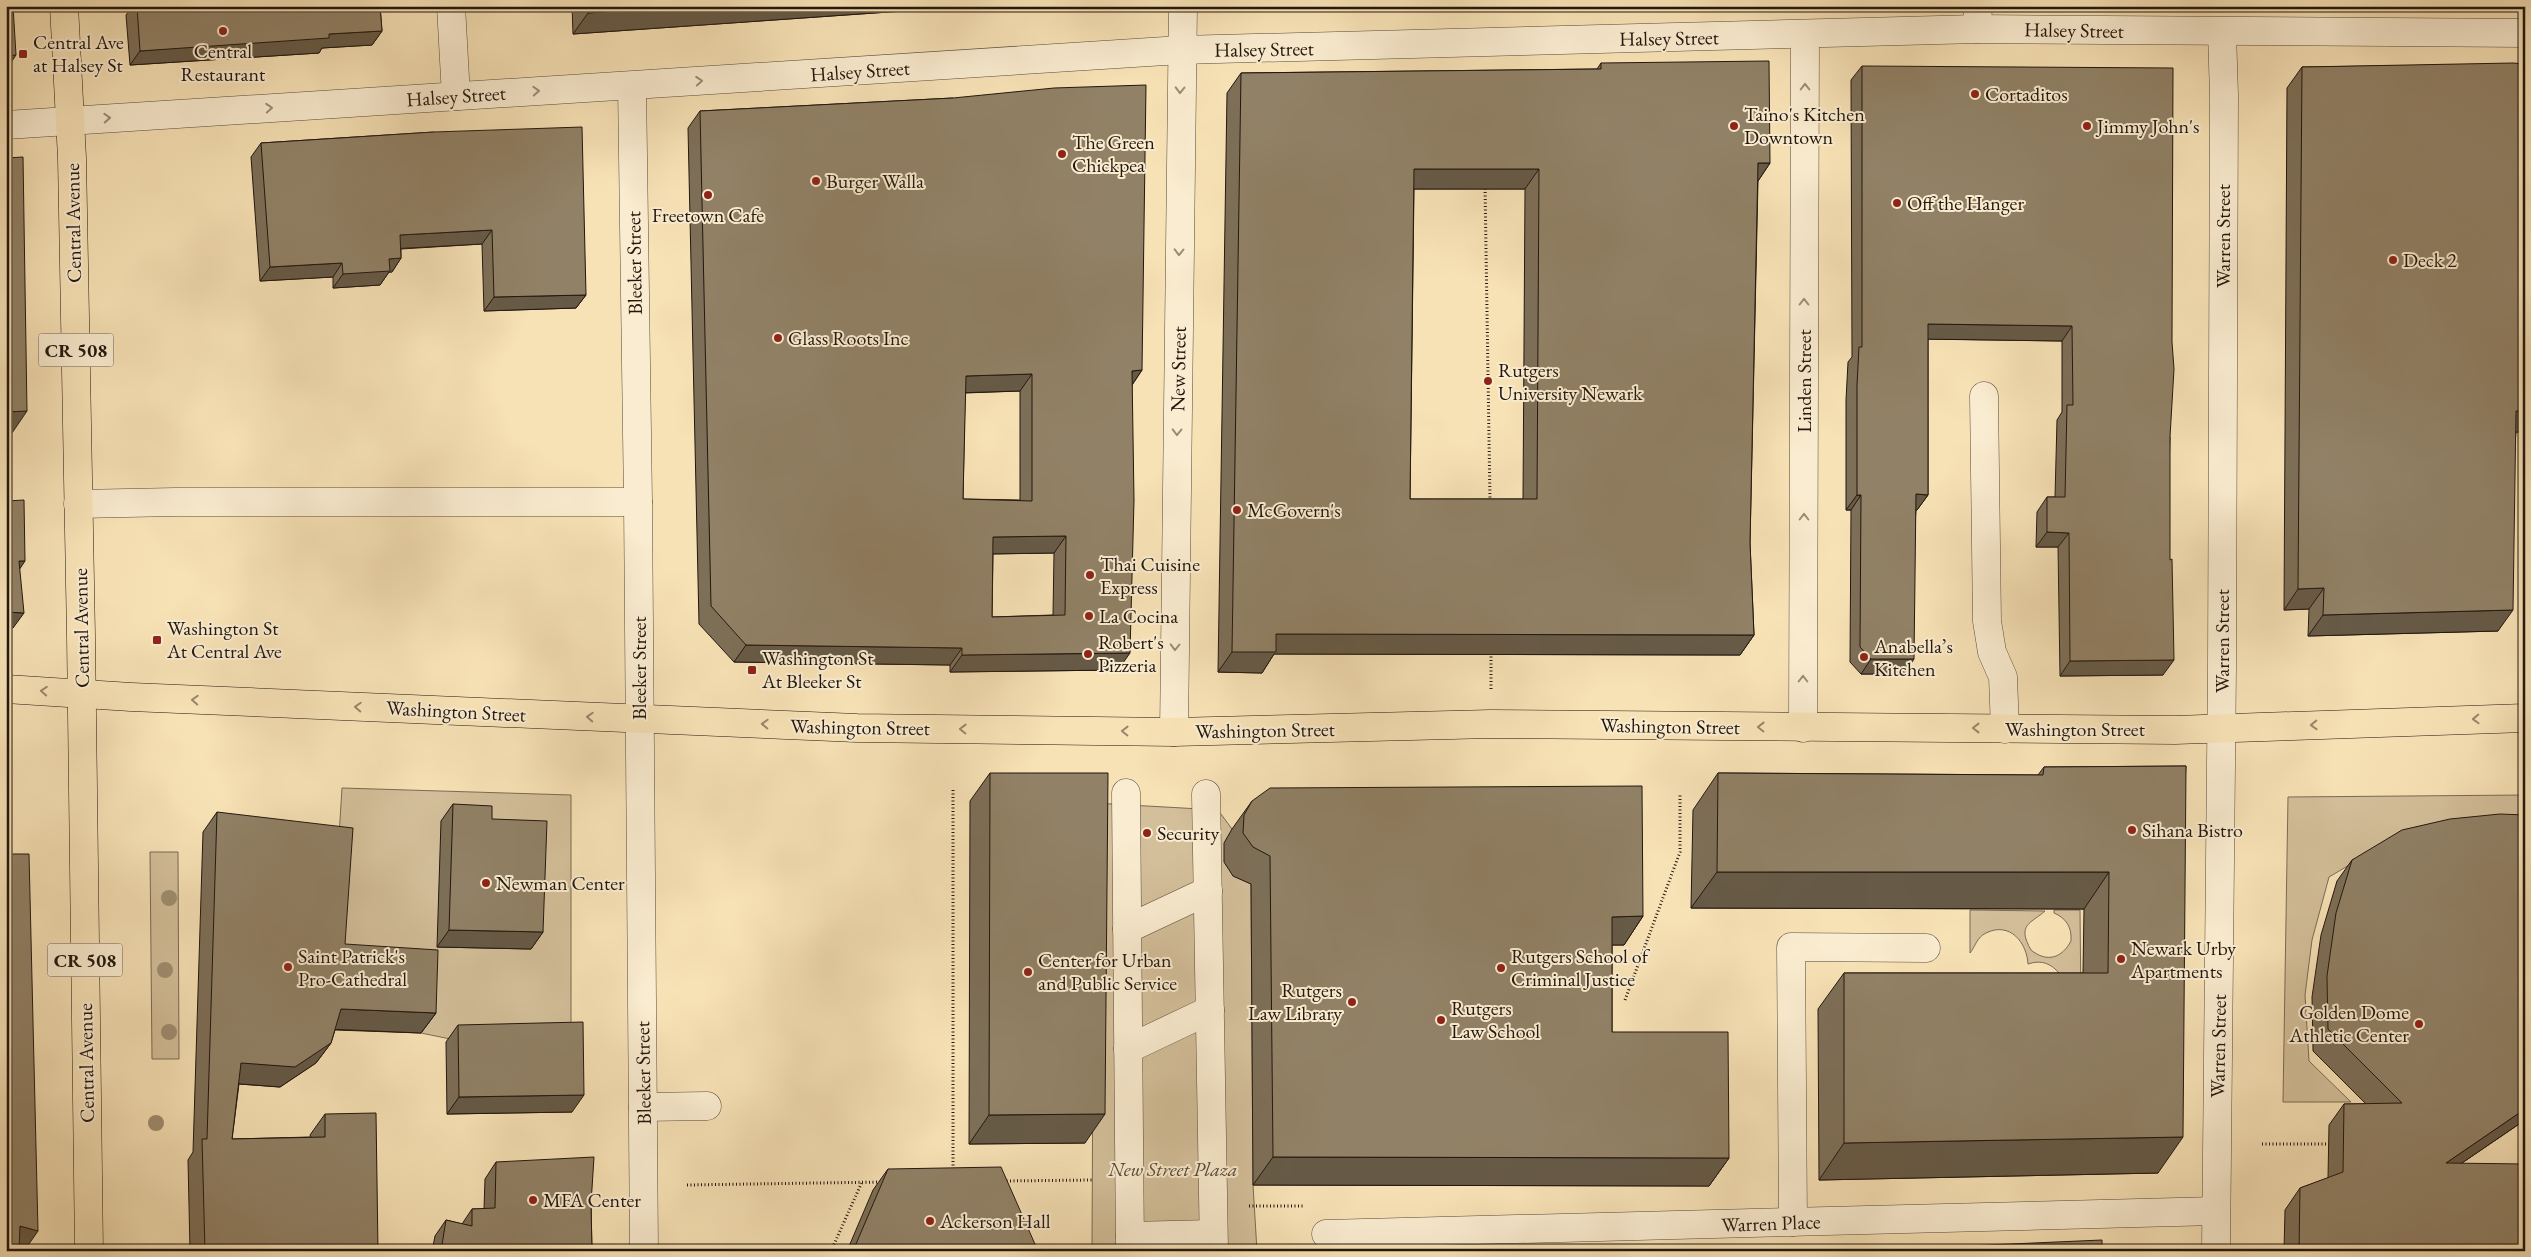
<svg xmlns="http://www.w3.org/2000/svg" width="2531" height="1257" viewBox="0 0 2531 1257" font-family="'EB Garamond',serif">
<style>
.green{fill:#d3bf9a;stroke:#7a6b54}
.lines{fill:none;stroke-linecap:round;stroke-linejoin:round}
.minor-casing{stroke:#574a39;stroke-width:29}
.major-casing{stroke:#22170f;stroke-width:29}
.path{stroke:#22170f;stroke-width:3;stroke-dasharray:1 2.5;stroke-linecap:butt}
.minor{stroke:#faecd0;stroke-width:28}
.major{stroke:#f7e2b6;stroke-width:28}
.tree{fill:#9f8e71}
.wall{fill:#7d6f58;stroke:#22170f;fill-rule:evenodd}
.shaded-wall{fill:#665a47;stroke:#22170f}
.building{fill:#918166;stroke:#22170f;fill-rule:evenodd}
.oneway{stroke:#998c79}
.oneway2{stroke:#97876b}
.poi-dot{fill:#8f2418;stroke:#faecd0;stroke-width:2}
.labels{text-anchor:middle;stroke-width:4;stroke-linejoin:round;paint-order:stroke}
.shield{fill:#faecd0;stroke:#635749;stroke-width:1}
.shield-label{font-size:19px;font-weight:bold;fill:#22170f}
.street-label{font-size:20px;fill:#22170f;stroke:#faecd0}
.poi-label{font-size:20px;fill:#22170f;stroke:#faecd0;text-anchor:start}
.park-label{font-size:20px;font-style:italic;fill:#574939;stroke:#faecd0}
</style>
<rect width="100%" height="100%" fill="#f7e2b6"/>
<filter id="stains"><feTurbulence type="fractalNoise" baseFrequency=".004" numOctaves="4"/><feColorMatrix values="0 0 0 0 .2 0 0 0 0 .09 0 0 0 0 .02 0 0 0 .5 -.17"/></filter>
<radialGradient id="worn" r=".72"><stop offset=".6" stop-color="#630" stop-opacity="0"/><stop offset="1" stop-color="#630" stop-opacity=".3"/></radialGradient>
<!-- green -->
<g class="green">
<polygon points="342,788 571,795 571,1039 460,1041 421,1033 424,970 331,964"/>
<polygon points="2525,795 2525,829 2388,842 2329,877 2312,940 2305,995 2309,1061 2351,1102 2283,1102 2288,797"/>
<polygon points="1094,803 1218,810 1232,829 1233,876 1251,884 1253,1185 1257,1251 1092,1251"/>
<polygon points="150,852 178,852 179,1059 152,1059"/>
<path d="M1970,910L2045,911C2032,923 2016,924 2031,950C2047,963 2062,958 2071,941C2072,927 2066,918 2054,913V910H2080L2081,1007C2066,986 2057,954 2028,964C2027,943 2010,921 1986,933C1977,937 1975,947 1970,953Z"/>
</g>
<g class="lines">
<defs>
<g id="minor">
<polyline points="451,6 456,96"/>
<polyline points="1977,29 1978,6"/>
<polyline points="632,86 638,502 644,1251"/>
<polyline points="6,125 1181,50 1977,29 2525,33"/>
<polyline points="1984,396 1987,621 1992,652 2003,677 2005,729"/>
<polyline points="78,504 175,502 638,502"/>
<polyline points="1803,728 1805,35"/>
<polyline points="1174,732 1183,6"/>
<polyline points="1126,793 1130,1251"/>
<polyline points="1206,794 1214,1251"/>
<polyline points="1127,929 1208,891"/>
<polyline points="1128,1049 1210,1010"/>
<polyline points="643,1107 707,1106"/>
<polyline points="1793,1222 1791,947 1926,948"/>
<polyline points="1326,1234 2216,1211"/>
<polyline points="1130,1236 1213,1234"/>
<polyline points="2216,1251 2222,667 2224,95 2222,32"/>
</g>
<g id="major">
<polyline points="64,6 72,158 81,636 89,1251"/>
<polyline points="6,689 131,697 857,728 1174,732 1491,724 2175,730 2525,718"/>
</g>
</defs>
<!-- minor casing -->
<use href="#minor" class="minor-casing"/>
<!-- major casing -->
<use href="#major" class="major-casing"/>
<!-- path -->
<g class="path">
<polyline points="1485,185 1490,501"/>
<polyline points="1491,689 1491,652"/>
<polyline points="953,790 953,1171"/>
<polyline points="1625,1000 1680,852 1680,794"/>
<polyline points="2262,1144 2329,1144"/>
<polyline points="1003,1181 1094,1180"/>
<polyline points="687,1185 882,1182"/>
<polyline points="1249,1206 1303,1206"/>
<polyline points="831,1251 862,1182"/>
</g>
<!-- minor -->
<use href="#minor" class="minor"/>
<!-- major -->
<use href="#major" class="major"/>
</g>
<!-- trees -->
<g class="tree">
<circle cx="169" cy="898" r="8"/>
<circle cx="165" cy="970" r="8"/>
<circle cx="169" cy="1032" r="8"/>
<circle cx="156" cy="1123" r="8"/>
</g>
<!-- wall -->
<g class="wall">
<polygon points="131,6 380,6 382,31 372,45 322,48 319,53 130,65 126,15 131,9"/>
<polygon points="572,6 975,6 573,34"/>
<path d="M1601,63L1770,163L1758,181L1750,543L1754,635L1740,655L1274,654L1262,673L1218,672L1227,93L1241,73L1597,69ZM1414,189H1525L1523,499H1410Z"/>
<polygon points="2525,64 2525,432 2516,432 2498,631 2308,636 2309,609 2284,610 2287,88 2302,67"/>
<polygon points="1862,66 2170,437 2163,675 2060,676 2058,547 2036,547 2037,512 2047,497 2055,497 2057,420 2062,412 2062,341 1928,339 1928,495 1917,510 1916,510 1904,674 1861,674 1850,662 1851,510 1846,510 1846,400 1848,362 1852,357 1851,80"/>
<path d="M953,98L1142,370L1132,385L1118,670L950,672V665L734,662L699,624L688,128L700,111ZM1020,391V500L963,499L965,393ZM1054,553L1053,615L992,617L993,554Z"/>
<polygon points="434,132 586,295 576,308 484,311 482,244 401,249 401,258 392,272 389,272 380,285 333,288 333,277 260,281 251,157 261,143"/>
<polygon points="2186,766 2158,1173 1819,1180 1818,1009 1844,973 2083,973 2084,909 1691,908 1693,810 1718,773 2038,775 2044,767"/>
<polygon points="990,773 1085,1143 969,1144 970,801"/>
<polygon points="1252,801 1643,916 1624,945 1612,945 1612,1032 1729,1158 1709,1186 1253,1185 1251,884 1233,876 1224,862 1224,843 1232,829"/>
<polygon points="453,804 492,819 543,932 531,949 437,947 441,821"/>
<polygon points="217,812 345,944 436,1013 421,1033 335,1030 331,1043 316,1063 280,1087 239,1084 232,1139 311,1137 310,1135 325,1114 378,1251 190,1251 188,1160 193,1152 203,832"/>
<polygon points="2525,815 2525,1120 2462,1163 2525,1251 2284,1251 2285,1210 2300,1188 2328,1178 2329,1125 2344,1104 2366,1104 2313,1051 2312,997 2321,935 2337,881 2352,860"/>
<polygon points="458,1025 572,1112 447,1114 446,1042"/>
<polygon points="496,1162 591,1204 592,1251 432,1251 435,1236 446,1220 462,1224 472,1209 484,1209 485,1179"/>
<polygon points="888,1169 1038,1251 847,1251 873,1190"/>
</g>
<!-- shaded-wall -->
<g class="shaded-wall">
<polygon points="680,6 975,6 573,34 588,13"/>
<polygon points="382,31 372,45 322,48 319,53 130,65 140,51 329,34"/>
<polygon points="16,55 6,70 6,56"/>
<polygon points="1758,163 1770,163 1756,184"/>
<polygon points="1414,169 1539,169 1525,189 1400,189"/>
<polygon points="492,230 482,244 390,249 400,235"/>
<polygon points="401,258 392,272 389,272 380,285 333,288 343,274 389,259"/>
<polygon points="342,263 333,277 260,281 270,267"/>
<polygon points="586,295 576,308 484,311 494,297"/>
<polygon points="1928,324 2072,326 2062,341 1918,339"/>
<polygon points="1142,370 1130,388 1132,371"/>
<polygon points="1032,374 1020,391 954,393 966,376"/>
<polygon points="27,411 12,433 6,433 6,412"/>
<polygon points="2516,411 2525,411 2525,432 2501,432"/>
<polygon points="1916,494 1928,495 1917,510 1906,509"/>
<polygon points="1857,495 1861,495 1851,510 1846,510"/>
<polygon points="2047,532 2069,533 2058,547 2036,547"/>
<polygon points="1066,536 1054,553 981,554 993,537"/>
<polygon points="19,561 25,561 15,576"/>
<polygon points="2324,588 2309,609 2284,610 2298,589"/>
<polygon points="2513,610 2498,631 2308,636 2323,615"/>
<polygon points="6,612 24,613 13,628 6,627"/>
<polygon points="1276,634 1754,635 1740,655 1274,654 1262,673 1218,672 1232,652"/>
<polygon points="746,645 962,648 950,665 734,662"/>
<polygon points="1130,653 1118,670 950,672 962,655"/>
<polygon points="1871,659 1914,659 1904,674 1861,674"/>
<polygon points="2174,660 2163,675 2060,676 2070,661"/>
<polygon points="1717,872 2109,872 2084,909 1691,908"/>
<polygon points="1643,916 1624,945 1592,945 1612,917"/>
<polygon points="449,930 543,932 531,949 437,947"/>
<polygon points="341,1009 436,1013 421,1033 327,1029"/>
<polygon points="331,1043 316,1063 280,1087 227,1083 241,1063"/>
<polygon points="584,1095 572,1112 447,1114 459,1097"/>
<polygon points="2525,1109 2525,1120 2431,1184 2446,1163"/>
<polygon points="1105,1114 1085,1143 969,1144 989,1115"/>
<polygon points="2183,1137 2158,1173 1819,1180 1844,1143"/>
<polygon points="1273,1157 1729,1158 1709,1186 1253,1185"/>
<polygon points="20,1226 38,1231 24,1251 17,1251"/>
</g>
<!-- building -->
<g class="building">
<polygon points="6,6 13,6 16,55 6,56"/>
<polygon points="137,6 380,6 382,31 329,34 329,38 140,51"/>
<polygon points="588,6 680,6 588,13"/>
<path d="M1769,61L1770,163H1758L1750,543L1754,635L1276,634V652H1232L1241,73L1601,69V63ZM1414,169H1539L1537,499H1410Z"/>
<polygon points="2513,63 2525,64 2525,411 2516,411 2513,610 2323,615 2324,588 2298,589 2302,67"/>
<polygon points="1862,66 2173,68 2172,342 2174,369 2170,437 2170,560 2172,559 2174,660 2070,661 2069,533 2047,532 2047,497 2065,497 2067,405 2073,405 2072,326 1928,324 1928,495 1916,494 1914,659 1871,659 1860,647 1861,495 1857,495 1857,385 1859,347 1862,347"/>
<path d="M1146,85L1142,370L1132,371L1134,500L1130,653L962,655V648L746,645L711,606L700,111L953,98L1054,88ZM1032,374V501L963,499L966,376ZM1066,536L1065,615L992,617L993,537Z"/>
<polygon points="582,127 586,295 494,297 492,230 400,235 401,258 389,259 390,271 343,274 342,263 270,267 261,143 434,132"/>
<polygon points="23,157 27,411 6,412 6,158"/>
<polygon points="24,500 25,561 19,561 24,613 6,612 6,501"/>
<polygon points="2186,766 2183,1137 1844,1143 1844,973 2108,973 2109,872 1717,872 1718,773 2043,775 2044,767"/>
<polygon points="990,773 1108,773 1105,1114 989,1115"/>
<polygon points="1642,786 1643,916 1612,917 1612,1032 1728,1032 1729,1158 1273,1157 1270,856 1253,847 1243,833 1244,815 1252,801 1270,788"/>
<polygon points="453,804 492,806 492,819 547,821 543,932 449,930"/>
<polygon points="217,812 353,828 345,944 438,950 436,1013 341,1009 331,1043 295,1067 241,1063 232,1139 325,1137 325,1114 376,1113 378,1251 205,1251 202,1139 207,1139"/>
<polygon points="2500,814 2525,815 2525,1109 2446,1163 2525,1164 2525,1251 2299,1251 2300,1188 2343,1172 2344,1104 2402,1103 2328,1029 2327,976 2336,913 2352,860 2402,830 2450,819"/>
<polygon points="6,854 29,854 38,1231 20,1226 19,1251 6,1251"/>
<polygon points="583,1022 584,1095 459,1097 458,1025"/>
<polygon points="594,1157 591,1204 592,1251 441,1251 446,1220 472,1226 472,1209 495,1208 496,1162"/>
<polygon points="1001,1167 1038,1251 853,1251 888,1169"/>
<polygon points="2102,1240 2102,1251 1852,1251"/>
</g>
<!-- one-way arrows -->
<defs><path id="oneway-chevron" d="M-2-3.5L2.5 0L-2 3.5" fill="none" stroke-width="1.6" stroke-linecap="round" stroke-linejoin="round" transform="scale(1.25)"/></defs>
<g class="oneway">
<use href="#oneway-chevron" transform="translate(699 81) rotate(-4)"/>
<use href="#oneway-chevron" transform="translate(1805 87) rotate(-90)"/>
<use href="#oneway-chevron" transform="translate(1180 90) rotate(91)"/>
<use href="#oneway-chevron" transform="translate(536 91) rotate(-3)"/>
<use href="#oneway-chevron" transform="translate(269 108) rotate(-4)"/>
<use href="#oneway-chevron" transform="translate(107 118) rotate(-3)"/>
<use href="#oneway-chevron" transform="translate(1179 252) rotate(91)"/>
<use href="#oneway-chevron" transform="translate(1804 302) rotate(-90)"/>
<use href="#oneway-chevron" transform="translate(1177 432) rotate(91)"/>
<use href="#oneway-chevron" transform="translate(1804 517) rotate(-90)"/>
<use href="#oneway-chevron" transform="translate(1175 647) rotate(91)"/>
<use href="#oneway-chevron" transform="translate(1803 679) rotate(-90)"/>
</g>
<g class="oneway2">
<use href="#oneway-chevron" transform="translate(44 691) rotate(-176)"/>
<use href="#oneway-chevron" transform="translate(195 700) rotate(-177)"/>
<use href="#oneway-chevron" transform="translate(358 707) rotate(-177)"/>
<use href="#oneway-chevron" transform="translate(590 717) rotate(-177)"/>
<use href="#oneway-chevron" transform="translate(2476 719) rotate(178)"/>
<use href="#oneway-chevron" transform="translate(765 724) rotate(-178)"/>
<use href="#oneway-chevron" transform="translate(2314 725) rotate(178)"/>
<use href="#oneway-chevron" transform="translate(1761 727) rotate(-179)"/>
<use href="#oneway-chevron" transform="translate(1976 728) rotate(-180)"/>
<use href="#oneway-chevron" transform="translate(963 729) rotate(-179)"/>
<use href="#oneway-chevron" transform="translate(1125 731) rotate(-179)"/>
</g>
<!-- markers -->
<g class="poi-dot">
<circle cx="223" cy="31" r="5"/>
<rect x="18" y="49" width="10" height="10" rx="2.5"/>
<circle cx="1975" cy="94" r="5"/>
<circle cx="1734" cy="126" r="5"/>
<circle cx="2087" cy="126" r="5"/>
<circle cx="1062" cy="154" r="5"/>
<circle cx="816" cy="181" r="5"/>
<circle cx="708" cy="195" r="5"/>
<circle cx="1897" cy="203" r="5"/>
<circle cx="2393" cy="260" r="5"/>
<circle cx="778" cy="338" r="5"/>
<circle cx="1488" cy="381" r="5"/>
<circle cx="1237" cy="510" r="5"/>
<circle cx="1090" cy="575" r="5"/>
<circle cx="1089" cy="616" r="5"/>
<rect x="152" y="635" width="10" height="10" rx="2.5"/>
<circle cx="1088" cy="654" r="5"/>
<circle cx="1864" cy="657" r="5"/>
<rect x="747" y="665" width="10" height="10" rx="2.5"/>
<circle cx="2132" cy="830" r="5"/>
<circle cx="1147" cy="833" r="5"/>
<circle cx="486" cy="883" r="5"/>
<circle cx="2121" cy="959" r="5"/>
<circle cx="288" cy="967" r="5"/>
<circle cx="1501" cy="968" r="5"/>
<circle cx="1028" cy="972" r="5"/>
<circle cx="1352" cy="1002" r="5"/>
<circle cx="1441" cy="1020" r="5"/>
<circle cx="2419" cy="1024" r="5"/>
<circle cx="533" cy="1200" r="5"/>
<circle cx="930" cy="1221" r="5"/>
</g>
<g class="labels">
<!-- shield labels -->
<g class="shield">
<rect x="38.5" y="333.5" width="75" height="33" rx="4"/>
<rect x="47.5" y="943.5" width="75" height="33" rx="4"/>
</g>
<g class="shield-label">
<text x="76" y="357">CR 508</text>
<text x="85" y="967">CR 508</text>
</g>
<!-- street labels -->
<g class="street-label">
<text transform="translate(2074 30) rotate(1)" y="7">Halsey Street</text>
<text transform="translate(1669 38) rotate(-1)" y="7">Halsey Street</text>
<text transform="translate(1264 49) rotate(-1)" y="7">Halsey Street</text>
<text transform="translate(860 71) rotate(-4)" y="7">Halsey Street</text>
<text transform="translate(456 96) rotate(-4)" y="7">Halsey Street</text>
<text transform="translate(73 223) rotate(-91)" y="7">Central Avenue</text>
<text transform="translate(2223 236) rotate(-90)" y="7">Warren Street</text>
<text transform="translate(634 263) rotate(-91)" y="7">Bleeker Street</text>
<text transform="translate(1178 369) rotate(-89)" y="7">New Street</text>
<text transform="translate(1804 381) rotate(-90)" y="7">Linden Street</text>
<text transform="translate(81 628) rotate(-91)" y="7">Central Avenue</text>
<text transform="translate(2222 641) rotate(-90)" y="7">Warren Street</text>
<text transform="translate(639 668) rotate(-90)" y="7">Bleeker Street</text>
<text transform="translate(456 711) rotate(3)" y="7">Washington Street</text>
<text transform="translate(1670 726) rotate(1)" y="7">Washington Street</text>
<text transform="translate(860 727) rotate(1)" y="7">Washington Street</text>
<text x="2075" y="736">Washington Street</text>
<text transform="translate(1265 730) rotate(-1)" y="7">Washington Street</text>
<text transform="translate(2218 1046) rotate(-89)" y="7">Warren Street</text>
<text transform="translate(86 1063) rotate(-91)" y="7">Central Avenue</text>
<text transform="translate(643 1073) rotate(-91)" y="7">Bleeker Street</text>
<text transform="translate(1771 1223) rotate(-2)" y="7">Warren Place</text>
</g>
<!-- poi labels -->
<g class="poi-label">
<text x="33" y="49">Central Ave<tspan x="33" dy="23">at Halsey St</tspan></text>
<text x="223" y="58" text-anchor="middle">Central<tspan x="223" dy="23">Restaurant</tspan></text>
<text x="1985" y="101">Cortaditos</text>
<text x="1744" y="121">Taino's Kitchen<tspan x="1744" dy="23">Downtown</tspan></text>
<text x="2097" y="133">Jimmy John's</text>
<text x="1072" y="149">The Green<tspan x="1072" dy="23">Chickpea</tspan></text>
<text x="826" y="188">Burger Walla</text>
<text x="1907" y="210">Off the Hanger</text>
<text x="708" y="222" text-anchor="middle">Freetown Cafe</text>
<text x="2403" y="267">Deck 2</text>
<text x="788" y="345">Glass Roots Inc</text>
<text x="1498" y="377">Rutgers<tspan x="1498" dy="23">University Newark</tspan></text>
<text x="1247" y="517">McGovern's</text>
<text x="1100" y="571">Thai Cuisine<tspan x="1100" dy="23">Express</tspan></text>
<text x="1099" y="623">La Cocina</text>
<text x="167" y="635">Washington St<tspan x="167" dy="23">At Central Ave</tspan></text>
<text x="1098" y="649">Robert's<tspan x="1098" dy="23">Pizzeria</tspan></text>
<text x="1874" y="653">Anabella’s<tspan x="1874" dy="23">Kitchen</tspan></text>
<text x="762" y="665">Washington St<tspan x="762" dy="23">At Bleeker St</tspan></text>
<text x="2142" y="837">Sihana Bistro</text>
<text x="1157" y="840">Security</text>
<text x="496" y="890">Newman Center</text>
<text x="2131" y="955">Newark Urby<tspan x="2131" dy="23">Apartments</tspan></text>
<text x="298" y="963">Saint Patrick's<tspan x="298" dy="23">Pro-Cathedral</tspan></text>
<text x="1511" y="963">Rutgers School of<tspan x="1511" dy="23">Criminal Justice</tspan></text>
<text x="1038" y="967">Center for Urban<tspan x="1038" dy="23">and Public Service</tspan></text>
<text x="1342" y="997" text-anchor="end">Rutgers<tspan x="1342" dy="23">Law Library</tspan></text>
<text x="1451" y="1015">Rutgers<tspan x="1451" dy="23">Law School</tspan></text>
<text x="2409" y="1019" text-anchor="end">Golden Dome<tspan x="2409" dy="23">Athletic Center</tspan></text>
<text x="543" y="1207">MFA Center</text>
<text x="940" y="1228">Ackerson Hall</text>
</g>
<!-- park labels -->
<g class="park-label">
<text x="1173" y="1176">New Street Plaza</text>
</g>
</g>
<!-- margin -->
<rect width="2531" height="1257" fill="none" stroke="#f7e2b6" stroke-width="25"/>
<rect x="8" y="8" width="2516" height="1242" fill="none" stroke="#22170f" stroke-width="2.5"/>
<rect x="12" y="12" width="2506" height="1232" fill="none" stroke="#22170f"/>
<rect width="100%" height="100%" filter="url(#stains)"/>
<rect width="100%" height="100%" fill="url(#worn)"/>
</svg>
